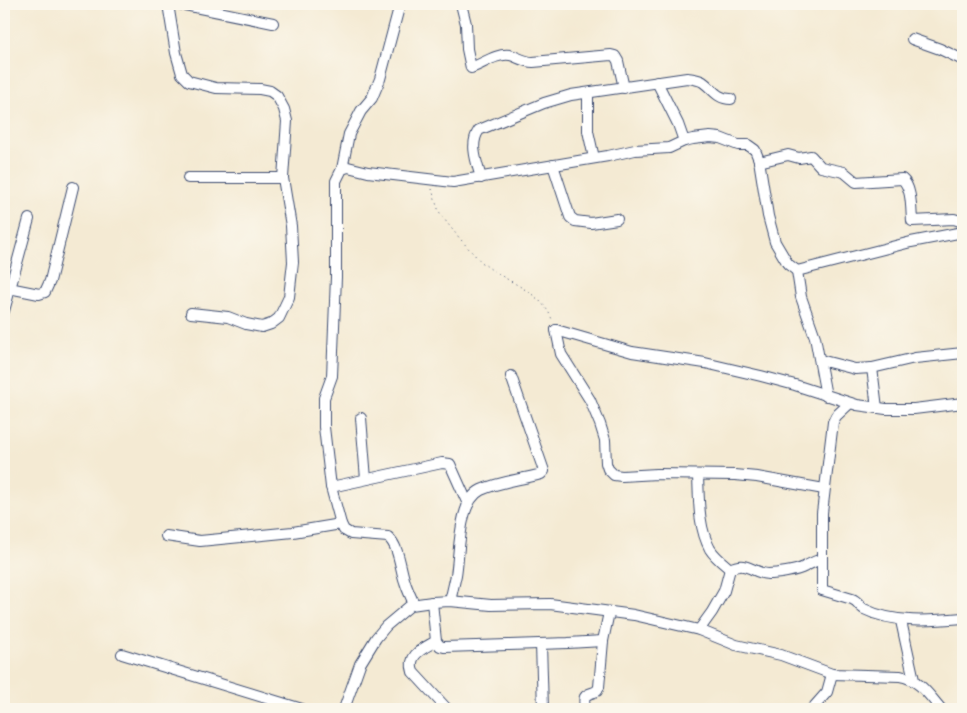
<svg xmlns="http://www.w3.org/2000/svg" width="967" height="713" viewBox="0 0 967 713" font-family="Vollkorn,serif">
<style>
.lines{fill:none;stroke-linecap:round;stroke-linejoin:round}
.minor-casing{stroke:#3c4b70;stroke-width:12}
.path{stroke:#3c4b70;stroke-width:1;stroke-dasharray:1 4;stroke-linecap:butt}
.minor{stroke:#fff;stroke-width:10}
</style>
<rect width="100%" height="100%" fill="#fbf7ec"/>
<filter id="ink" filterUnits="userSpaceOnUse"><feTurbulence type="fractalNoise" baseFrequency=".02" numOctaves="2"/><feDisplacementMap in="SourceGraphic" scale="10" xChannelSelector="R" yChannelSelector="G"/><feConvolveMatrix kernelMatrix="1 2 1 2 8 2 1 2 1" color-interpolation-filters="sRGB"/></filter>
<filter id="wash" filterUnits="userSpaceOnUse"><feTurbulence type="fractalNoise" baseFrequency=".0096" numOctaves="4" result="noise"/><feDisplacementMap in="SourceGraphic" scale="20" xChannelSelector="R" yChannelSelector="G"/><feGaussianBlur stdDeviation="1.12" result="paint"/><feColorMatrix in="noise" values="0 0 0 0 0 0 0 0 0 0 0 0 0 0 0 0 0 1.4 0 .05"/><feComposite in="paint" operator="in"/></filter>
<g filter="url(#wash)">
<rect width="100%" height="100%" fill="#f4ead3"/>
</g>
<g filter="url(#ink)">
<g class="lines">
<defs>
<g id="minor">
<polyline points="168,4 176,53 182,74 189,81 216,88 260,89 270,91 277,96 284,109 287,121 283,178 291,226 293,262 289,297 279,318 271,324 262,327 246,324 228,317 191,313"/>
<polyline points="180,4 273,23"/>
<path d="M461,4L466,24L467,49L471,68C483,64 496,53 510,55C518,57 524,62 533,62L611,55L615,56L618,61L624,88"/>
<polyline points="912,39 940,49 963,60"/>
<polyline points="657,82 678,124 684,141"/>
<polyline points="588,93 588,131 594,158"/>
<path d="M759,162L788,155L799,158L811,156L821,167L844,172L856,182L902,179C912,187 911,209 912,221L954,219L963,222"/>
<polyline points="553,165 570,217 575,221 591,223 617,219"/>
<polyline points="342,169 349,134 361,111 372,98 380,79 400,4"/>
<polyline points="188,178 283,178"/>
<path d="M481,178C477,163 469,144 479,130L544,103L571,95L687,78C693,79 698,79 703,82C713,89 717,99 731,99"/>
<polyline points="9,288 39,294 45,292 50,281 73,187"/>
<polyline points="4,311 29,219"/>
<polyline points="556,330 632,352 705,363 761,376 795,385 857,405 886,409 914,409 963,403"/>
<polyline points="556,330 561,354 590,400 600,424 605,440 606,463 608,469 614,475 622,476 657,474 735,475 757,477 824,489"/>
<polyline points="820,360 855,369 872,368 915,358 963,353"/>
<polyline points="872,368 877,408"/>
<polyline points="826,396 815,337 801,297 797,271 911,242 963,232"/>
<path d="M850,403L836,416L833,422L822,513V590L852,599C858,601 859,606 864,609C894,624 930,621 963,618"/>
<polyline points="361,418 366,479"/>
<path d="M698,475C699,499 698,527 710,549C715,557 723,563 730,569"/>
<polyline points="331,487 442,463 450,464 468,504"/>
<polyline points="166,536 200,541 293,532 341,524"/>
<path d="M450,601C452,593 454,584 456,575C460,552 458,501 481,490C500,481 521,480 541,474L544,471L511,376"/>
<polyline points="432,602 436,641 440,646 444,647 568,643 603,641"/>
<path d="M414,604C411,597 407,589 405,582C400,568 399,546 388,537L351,534L344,530L341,524L331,487L324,427V398L332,376L336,277V181L342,169L348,167L368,172L453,182L608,156L635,150L669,148L684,141L693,139L710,137L720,138L738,145H748L755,150L759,160L768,216L775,242L788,264L797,271"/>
<polyline points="901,621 914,680"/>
<path d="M699,630L712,612L724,591L730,569C747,560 752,573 768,574C776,574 797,571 804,567C810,564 814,561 822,559"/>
<path d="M436,641C423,649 407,654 413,672L447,709"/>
<polyline points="541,644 543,709"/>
<polyline points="122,654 302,709"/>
<path d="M344,709L360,664L376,638L386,626L411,605L432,602L450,601L491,605L550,604L634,615L699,630L736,645L781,655L832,674L900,676C919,679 929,695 941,709"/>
<path d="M585,709C583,694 584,696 597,691L599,687L603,641L609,612"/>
<polyline points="812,709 827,692 832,674"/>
</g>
</defs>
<!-- minor casing -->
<use href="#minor" class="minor-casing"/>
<!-- path -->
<path class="path" d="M432,189C434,196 436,204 439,211C443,220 476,258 484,264C508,284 542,290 553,322"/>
<!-- minor -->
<use href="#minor" class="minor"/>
</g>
</g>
<!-- margin -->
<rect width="967" height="713" fill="none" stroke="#fbf7ec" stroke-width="20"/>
</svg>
